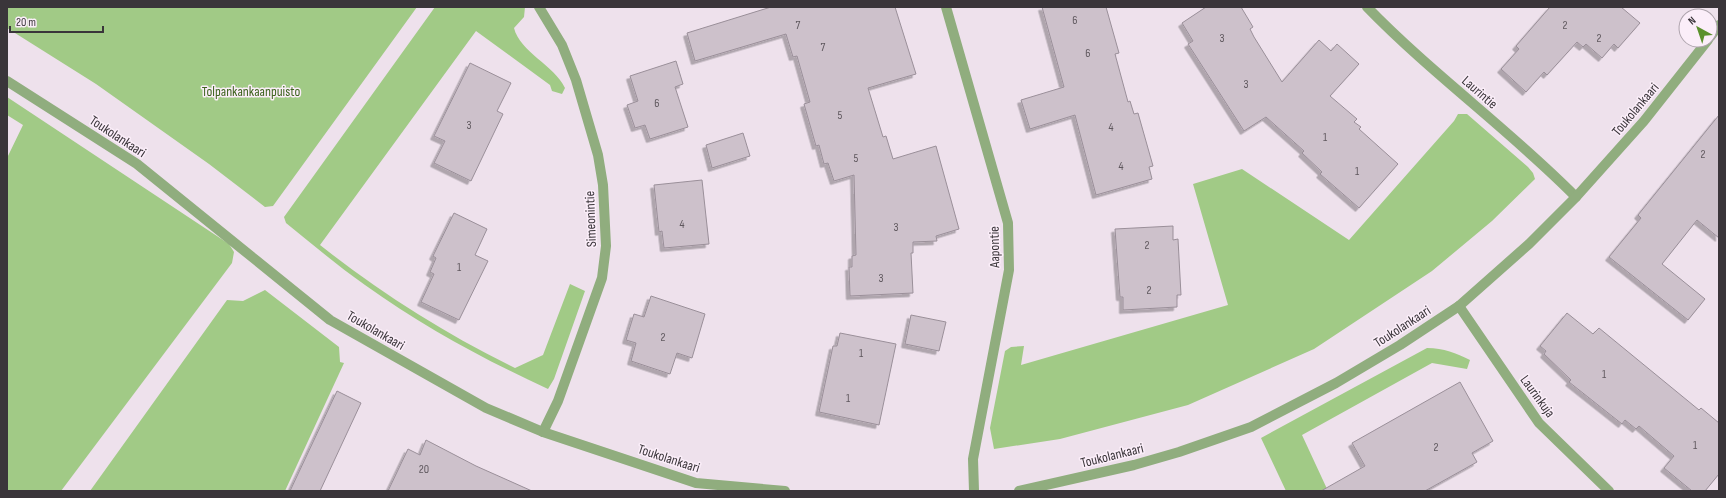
<svg xmlns="http://www.w3.org/2000/svg" width="1726" height="498" viewBox="0 0 1726 498" font-family="'Sofia Sans Condensed',sans-serif">
<style>
.green{fill:#a1ca86}
.building{fill:#cdc1cb;stroke:#9a8f99;filter:url(#shadow)}
.lines{fill:none;stroke-linecap:round;stroke-linejoin:round}
.street{stroke:#90ad7e;stroke-width:10}
.labels{text-anchor:middle;stroke-width:3;stroke-linejoin:round;paint-order:stroke}
.number-label{font-size:12px;fill:#5f585e}
.park-label{font-size:14px;fill:#3d631e;stroke:#fbeef9}
.street-label{font-size:14px;fill:#3a353a;stroke:#fbeef9}
</style>
<defs>
<filter id="shadow"><feDropShadow dx="-3.5" dy="3.5" stdDeviation="0" flood-color="#0004"/></filter>
</defs>
<rect width="100%" height="100%" fill="#eee1ec"/>
<!-- green -->
<g class="green">
<polygon points="7,7 417,7 273,206 265,207 209,164 96,84 7,28"/>
<path d="M435,7H525L524,17L514,28C520,52 554,65 565,88L562,94L552,91L550,85L476,31L320,245C382,294 444,333 515,368L543,355L570,284L585,291L554,379L548,389C485,360 422,326 365,285C338,266 312,244 286,223L284,217Z"/>
<polygon points="7,97 229,244 234,252 232,263 61,491 7,491 7,158 23,125 7,115"/>
<polygon points="1458,114 1467,114 1528,167 1533,173 1535,179 1492,221 1432,271 1314,349 1188,405 1060,439 994,449 990,428 1005,351 1011,347 1024,346 1021,365 1228,305 1193,184 1242,169 1349,240 1454,121"/>
<polygon points="265,290 339,347 340,362 344,363 285,491 90,491 227,300 243,301"/>
<path d="M1427,348C1444,348 1456,353 1470,360L1467,369L1432,363L1302,435L1328,491H1286L1261,438Z"/>
</g>
<!-- building -->
<g class="building">
<polygon points="771,7 895,7 916,74 868,88 883,137 886,136 893,159 936,146 959,229 936,236 937,241 913,242 913,253 911,253 913,293 850,296 849,267 852,267 852,256 856,255 854,175 834,181 828,163 824,164 819,145 816,146 804,104 810,102 797,56 793,57 786,34 695,61 687,33"/>
<polygon points="1042,7 1106,7 1119,53 1115,54 1128,102 1130,101 1134,114 1138,113 1153,166 1149,167 1152,179 1096,195 1075,115 1030,129 1021,100 1064,87"/>
<polygon points="1206,7 1241,7 1253,27 1250,29 1254,37 1282,82 1319,40 1331,51 1337,44 1359,64 1330,96 1357,119 1354,122 1361,127 1359,129 1398,164 1359,208 1320,174 1322,172 1302,153 1304,151 1266,117 1244,131 1188,44 1193,41 1182,23"/>
<polygon points="1550,7 1621,7 1640,23 1618,48 1614,44 1602,58 1586,44 1583,47 1577,42 1547,75 1544,72 1526,92 1501,69 1519,49 1516,46"/>
<polygon points="676,61 683,84 675,87 688,127 650,139 645,125 635,128 627,105 638,101 630,76"/>
<polygon points="470,63 511,83 497,111 503,114 471,181 434,163 445,141 434,136"/>
<polygon points="1719,115 1719,238 1697,220 1662,264 1705,299 1688,320 1609,257 1641,218 1638,215"/>
<polygon points="743,133 750,156 712,168 706,145"/>
<polygon points="702,180 709,244 664,248 662,231 659,232 654,185"/>
<polygon points="454,213 487,229 475,255 488,261 459,320 421,302 434,274 430,272 436,258 433,256"/>
<polygon points="1173,226 1173,240 1178,239 1181,295 1177,295 1177,307 1123,310 1123,297 1120,297 1115,229"/>
<polygon points="651,296 705,314 692,358 677,353 670,374 631,361 636,343 626,340 634,314 644,317"/>
<polygon points="1567,313 1593,334 1599,328 1699,410 1701,408 1719,423 1719,474 1705,491 1692,491 1664,468 1674,456 1639,426 1636,429 1625,420 1622,424 1569,382 1571,380 1544,354 1546,351 1540,346"/>
<polygon points="911,315 946,322 939,351 905,344"/>
<polygon points="840,333 896,344 879,425 819,412 833,346 837,346"/>
<polygon points="1460,382 1493,441 1472,453 1477,462 1425,491 1321,491 1365,466 1352,443"/>
<polygon points="337,391 361,403 320,491 290,491"/>
<polygon points="426,440 476,466 532,491 388,491 408,449 420,455"/>
</g>
<g class="lines">
<!-- street -->
<g class="street">
<polyline points="539,7 562,45 576,80 598,155 603,185 606,246 602,278 558,401 543,432"/>
<polyline points="946,7 1008,223 1009,270 973,459 974,491"/>
<path d="M1367,7C1433,75 1510,130 1576,197"/>
<polyline points="1710,37 1719,25"/>
<polyline points="7,81 137,164 330,320 486,408 543,432 696,483 785,491"/>
<polyline points="1459,306 1539,423 1609,491"/>
<polyline points="1019,491 1134,465 1179,452 1251,427 1336,383 1400,345 1459,306 1529,244 1576,197 1644,121 1708,40"/>
</g>
</g>
<g class="labels">
<!-- number labels -->
<g class="number-label">
<text x="1075" y="24">6</text>
<text x="798" y="29">7</text>
<text x="1565" y="29">2</text>
<text x="1222" y="42">3</text>
<text x="1599" y="42">2</text>
<text x="823" y="51">7</text>
<text x="1088" y="57">6</text>
<text x="1246" y="88">3</text>
<text x="657" y="107">6</text>
<text x="840" y="119">5</text>
<text x="469" y="129">3</text>
<text x="1111" y="131">4</text>
<text x="1325" y="141">1</text>
<text x="1703" y="158">2</text>
<text x="856" y="162">5</text>
<text x="1121" y="170">4</text>
<text x="1357" y="175">1</text>
<text x="682" y="228">4</text>
<text x="896" y="231">3</text>
<text x="1147" y="249">2</text>
<text x="459" y="271">1</text>
<text x="881" y="282">3</text>
<text x="1149" y="294">2</text>
<text x="663" y="341">2</text>
<text x="861" y="357">1</text>
<text x="1604" y="378">1</text>
<text x="848" y="402">1</text>
<text x="1695" y="449">1</text>
<text x="1436" y="451">2</text>
<text x="424" y="473">20</text>
</g>
<!-- park labels -->
<g class="park-label">
<text x="251" y="96">Tolpankankaanpuisto</text>
</g>
<!-- street labels -->
<g class="street-label">
<text transform="translate(1480 92) rotate(41)" y="5">Laurintie</text>
<text transform="translate(1635 109) rotate(-50)" y="5">Toukolankaari</text>
<text transform="translate(118 136) rotate(33)" y="5">Toukolankaari</text>
<text transform="translate(590 219) rotate(-92)" y="5">Simeonintie</text>
<text transform="translate(994 247) rotate(-91)" y="5">Aapontie</text>
<text transform="translate(1402 326) rotate(-33)" y="5">Toukolankaari</text>
<text transform="translate(376 330) rotate(30)" y="5">Toukolankaari</text>
<text transform="translate(1538 396) rotate(54)" y="5">Laurinkuja</text>
<text transform="translate(1112 455) rotate(-14)" y="5">Toukolankaari</text>
<text transform="translate(669 458) rotate(18)" y="5">Toukolankaari</text>
</g>
</g>
<!-- border -->
<rect width="1726" height="498" fill="none" stroke="#3a353a" stroke-width="16"/>
<!-- north arrow -->
<g transform="translate(1698 28) rotate(320)"><circle r="19" fill="#fbeef9" stroke="#aea4ad"/>
<path d="M0-3L7 15L0 10L-7 15Z" fill="#5b912c"/>
<text y="-6" font-size="11" font-weight="bold" text-anchor="middle" fill="#3a353a">N</text>
</g>
<!-- scale -->
<path d="M10 26v6h93v-6" fill="none" stroke="#3a353a" stroke-width="2"/>
<text x="16" y="26" font-size="12" fill="#3a353a" stroke="#fbeef9" stroke-width="3" paint-order="stroke">20 m</text>
</svg>
